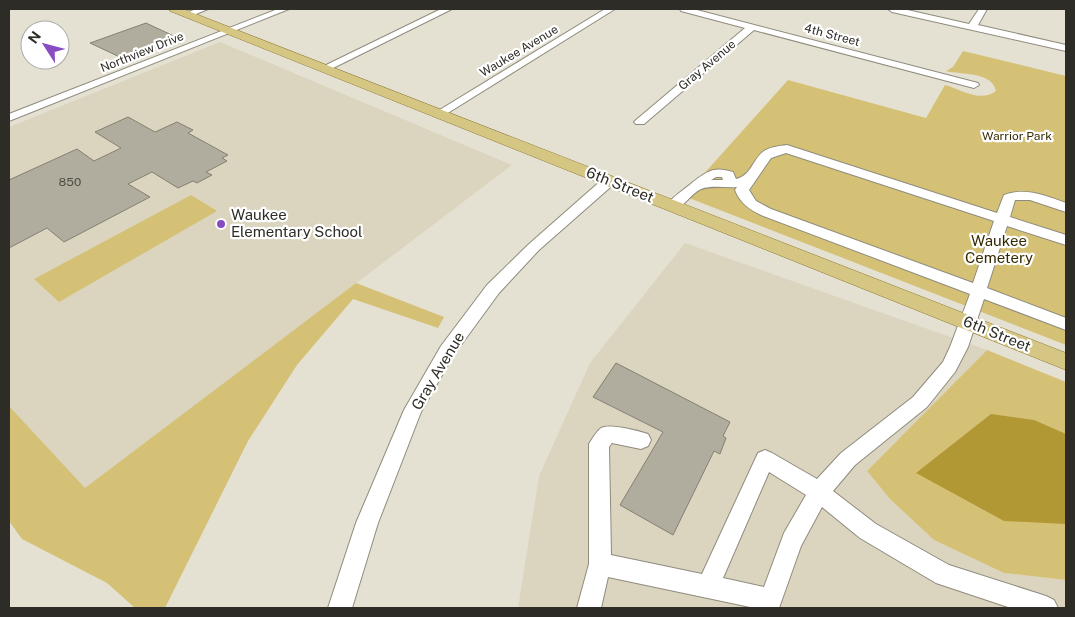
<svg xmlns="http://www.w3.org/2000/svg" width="1075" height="617" viewBox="0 0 1075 617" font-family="'Public Sans',sans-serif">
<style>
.built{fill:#dbd5bf}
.green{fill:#d5c176}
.water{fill:#b19834}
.building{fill:#b1ad9e;stroke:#848072}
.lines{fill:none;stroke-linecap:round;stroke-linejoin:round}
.minor-casing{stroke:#8f8b7d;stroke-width:2}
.major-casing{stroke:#89772e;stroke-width:1}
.minor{fill:#fff;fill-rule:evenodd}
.major{fill:#d6c684;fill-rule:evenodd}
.poi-dot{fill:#894dc3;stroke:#fff;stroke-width:2}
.labels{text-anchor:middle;stroke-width:4.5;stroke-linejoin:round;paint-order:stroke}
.far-street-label{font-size:12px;fill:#2d2c26;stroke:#fff}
.far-park-label{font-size:12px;fill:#342a00;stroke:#fff}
.number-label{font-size:12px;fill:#4e4c44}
.street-label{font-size:15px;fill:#2d2c26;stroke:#fff}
.poi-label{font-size:15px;fill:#2d2c26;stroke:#fff;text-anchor:start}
.park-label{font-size:15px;fill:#342a00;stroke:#fff}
</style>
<rect width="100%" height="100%" fill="#e5e1d2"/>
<!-- built -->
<g class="built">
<polygon points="220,42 512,165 85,489 9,406 9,127"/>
<polygon points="685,243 987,350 867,471 890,499 934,540 1004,573 1066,580 1066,608 518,608 539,476 590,363"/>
</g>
<!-- green -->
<g class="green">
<path d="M963,51L1066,76V345L684,196L788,80L926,118L945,85C961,89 979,103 996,91C992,71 960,75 946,71L953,67Z"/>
<polygon points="191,195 217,211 59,302 34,279"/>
<polygon points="356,283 444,317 438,328 353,299 297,365 248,441 165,608 135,608 107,583 22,539 9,521 9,406 85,488"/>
<polygon points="987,350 1066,382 1066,580 1004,573 934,540 890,499 867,471"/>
</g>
<!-- water -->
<polygon class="water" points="991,414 1034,420 1066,434 1066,524 1004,521 916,473"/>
<!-- building -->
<g class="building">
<polygon points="146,23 178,38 124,59 90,43"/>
<polygon points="128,117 155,132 177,122 193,130 188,133 228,155 222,158 227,161 206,172 212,175 197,183 193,181 178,188 152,172 128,184 150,197 64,242 47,228 9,248 9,180 77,149 94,161 121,148 95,132"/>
<polygon points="616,363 730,422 723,436 726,438 720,454 714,451 673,535 620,505 663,432 593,397"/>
</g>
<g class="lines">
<defs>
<g id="minor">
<polygon points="196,9 208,9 189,17 184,14"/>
<polygon points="278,9 289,9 9,121 9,114"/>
<polygon points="441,9 452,9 329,70 321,70 320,68"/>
<polygon points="605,9 615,9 443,116 439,117 433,114"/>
<polygon points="680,9 693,9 978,83 979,85 974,88 754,30 644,124 636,124 634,122 636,120 745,28 681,11"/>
<polygon points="888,9 903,9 969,24 979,9 987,9 978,25 1066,45 1066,51 892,12"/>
<path d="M787,145L997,213L1004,195C1026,187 1046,196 1066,203V212L1030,200H1015L1010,217L1066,235V245L1007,226L987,288L1066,318V330L984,299L968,347L955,372L927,407L855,465L833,491L876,524L949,565L1046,596L1054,600L1058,608H1011L936,583L860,538L822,507L801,546L779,608H755L608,577L601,608H577L589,564V444C592,439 596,432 601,428C609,423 639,431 648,434L651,440L648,446L641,449L612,443L609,447L611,555L702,574L758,453L765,450L772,453L817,479L841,453L913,397L943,362L950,347L970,294L761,215C749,209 740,203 735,190L737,187C726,188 712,185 701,189C690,194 685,207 673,210L666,206C673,196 684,190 693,182C707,171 715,166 733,172L736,179C752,175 752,160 764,151C770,147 779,146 787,145ZM786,153L994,221L973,283L771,209L756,201L749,190L771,158ZM716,177H722L723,180H711ZM769,472L806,495L784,533L764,587L723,578Z"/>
<polygon points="609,177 616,181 614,184 539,250 499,293 453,356 421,412 378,523 352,608 328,608 356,523 404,410 441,346 487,285 529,244 604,178"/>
</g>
<polygon id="major" points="169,9 183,9 1066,353 1066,370 170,11"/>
</defs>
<!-- minor casing -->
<use href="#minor" class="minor-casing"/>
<!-- major casing -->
<use href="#major" class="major-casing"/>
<!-- minor -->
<use href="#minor" class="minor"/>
<!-- major -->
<use href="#major" class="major"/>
</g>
<!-- markers -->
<circle class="poi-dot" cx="221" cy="224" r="5"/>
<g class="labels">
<!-- far-street labels -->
<g class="far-street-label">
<text transform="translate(832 35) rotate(15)" y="4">4th Street</text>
<text transform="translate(519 51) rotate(-31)" y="4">Waukee Avenue</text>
<text transform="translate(142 52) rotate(-22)" y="4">Northview Drive</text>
<text transform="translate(707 65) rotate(-40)" y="4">Gray Avenue</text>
</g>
<!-- far-park labels -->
<g class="far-park-label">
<text x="1017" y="140">Warrior Park</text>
</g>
<!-- number labels -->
<g class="number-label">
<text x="70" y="186">850</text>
</g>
<!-- street labels -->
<g class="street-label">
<text transform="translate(620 185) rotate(22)" y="5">6th Street</text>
<text transform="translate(997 334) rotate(22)" y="5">6th Street</text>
<text transform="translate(438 371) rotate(-59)" y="5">Gray Avenue</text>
</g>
<!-- poi labels -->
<g class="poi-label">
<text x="231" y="220">Waukee<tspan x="231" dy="17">Elementary School</tspan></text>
</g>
<!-- park labels -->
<g class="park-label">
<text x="999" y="246">Waukee<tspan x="999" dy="17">Cemetery</tspan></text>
</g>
</g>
<!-- border -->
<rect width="1075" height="617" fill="none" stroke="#2d2c26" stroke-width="20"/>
<!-- north arrow -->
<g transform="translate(45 45) rotate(306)"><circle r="24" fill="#ffffff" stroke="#ababa8"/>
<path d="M0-4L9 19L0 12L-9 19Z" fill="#894dc3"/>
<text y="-8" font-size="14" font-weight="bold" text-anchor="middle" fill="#2d2c26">N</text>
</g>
</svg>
